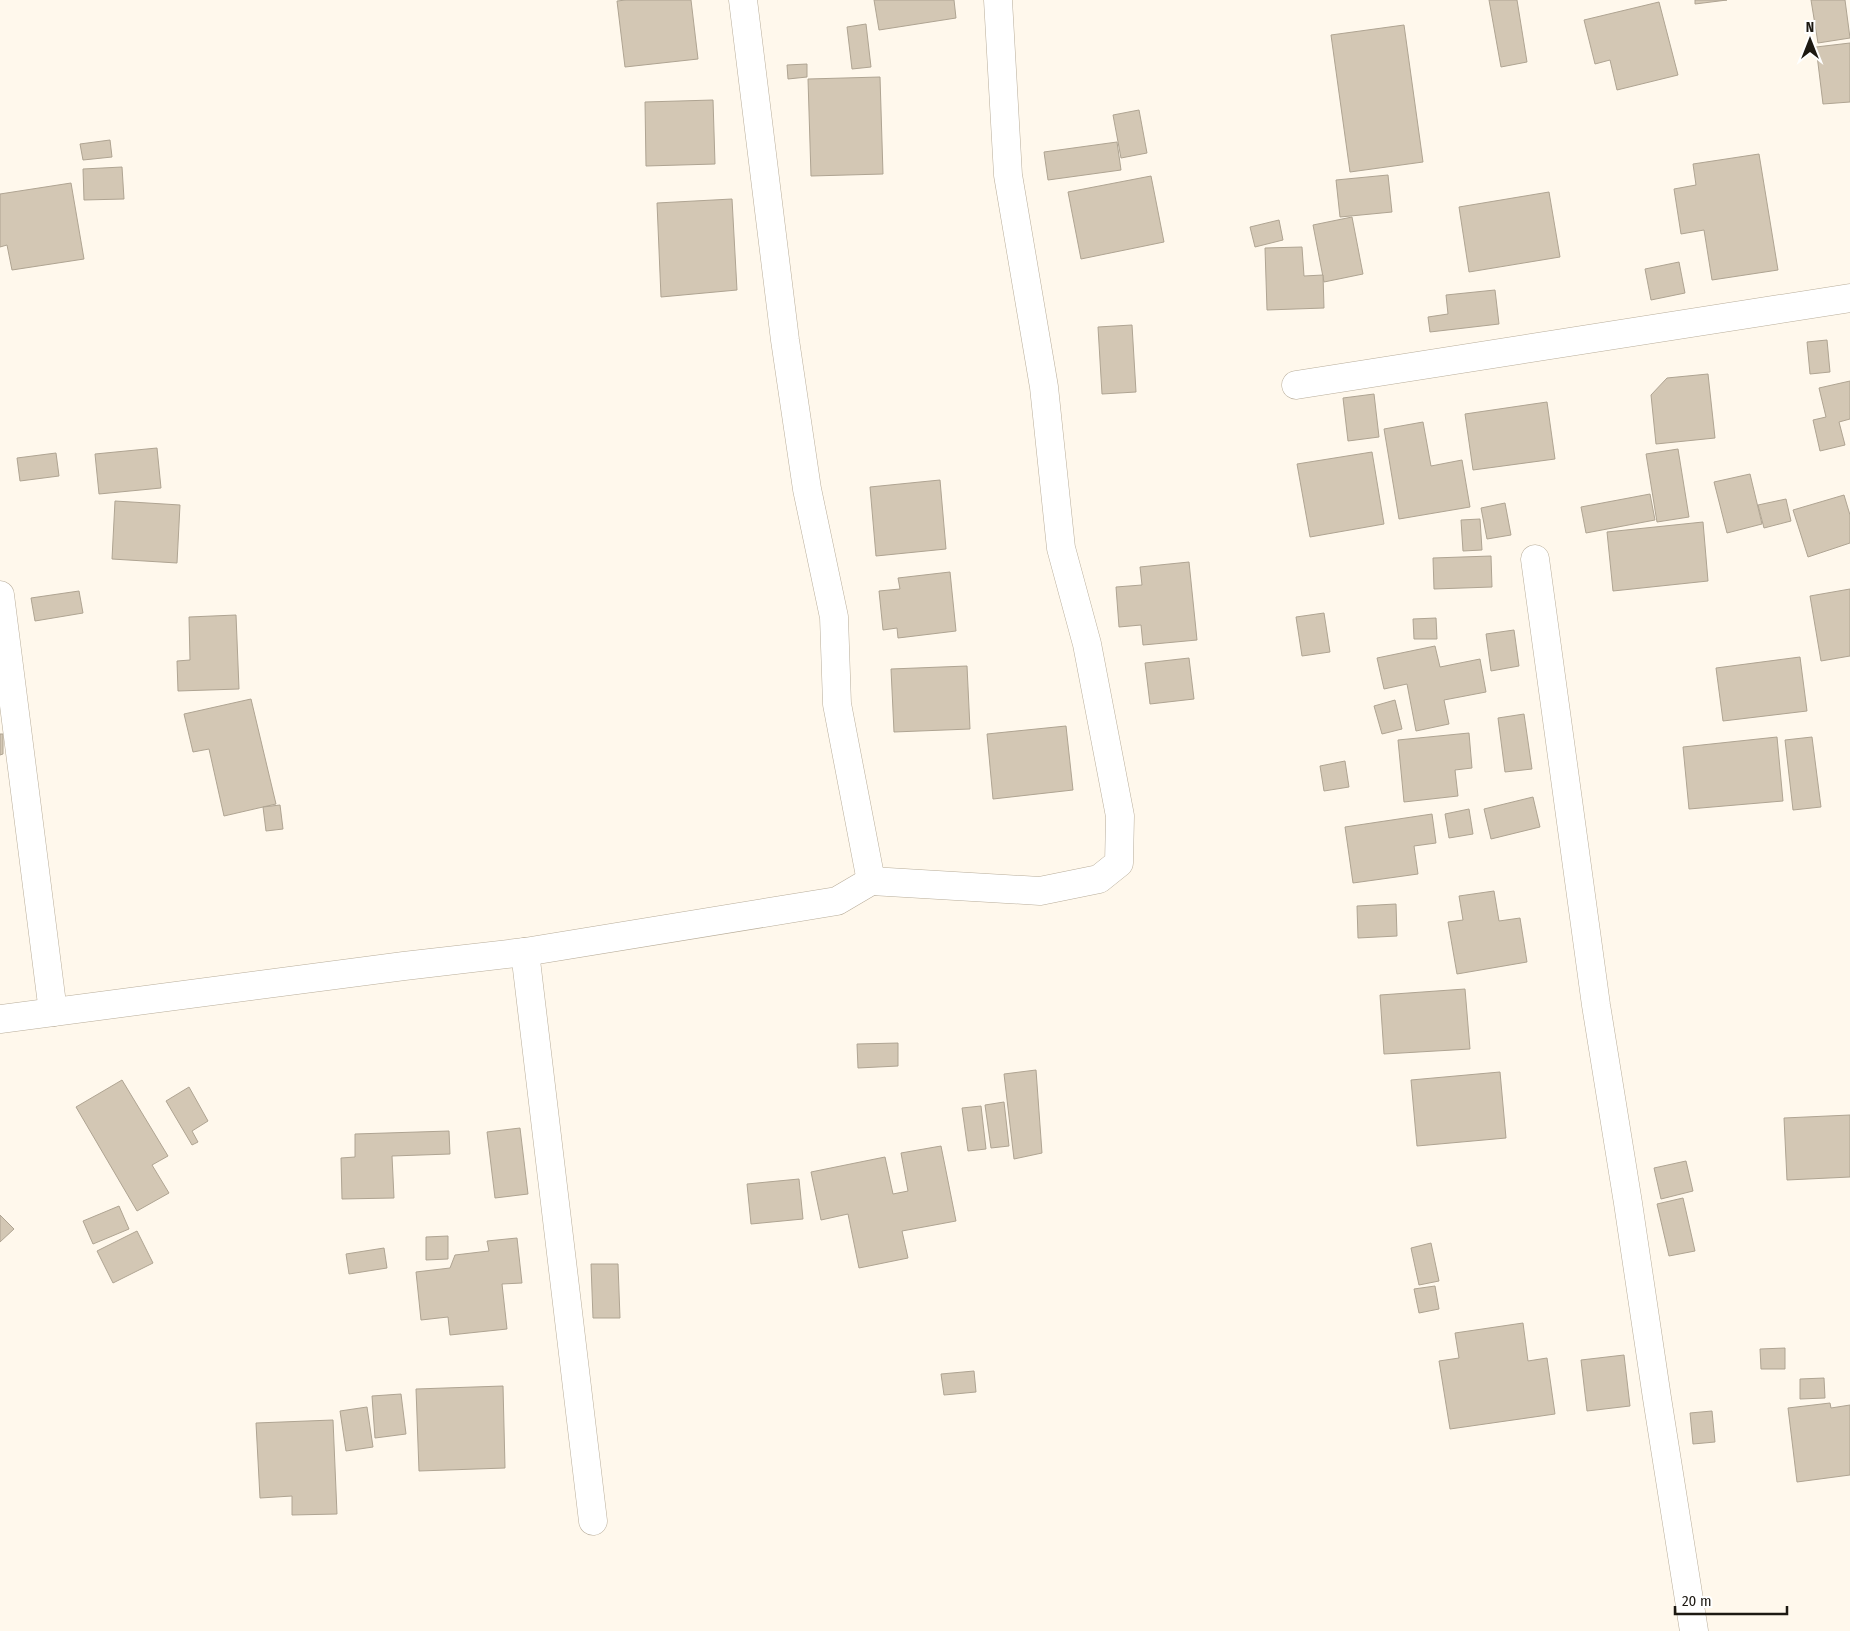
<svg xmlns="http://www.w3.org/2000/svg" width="1850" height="1631" viewBox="0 0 1850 1631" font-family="'Fira Sans Condensed',sans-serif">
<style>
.building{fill:#d3c7b4;stroke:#afa492}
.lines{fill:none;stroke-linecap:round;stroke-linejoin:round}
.street-casing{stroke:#b8ad9a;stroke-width:29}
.street{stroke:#fff;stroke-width:28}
</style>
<rect width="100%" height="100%" fill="#fff8ec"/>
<!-- building -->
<g class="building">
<polygon points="626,0 691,0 698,59 625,67 617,1"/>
<polygon points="874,0 954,0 956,18 879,30"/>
<polygon points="1489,0 1517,0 1527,62 1501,67"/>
<polygon points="1695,0 1727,0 1695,4"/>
<polygon points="1811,0 1845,0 1850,38 1818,43"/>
<polygon points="1659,2 1678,75 1617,90 1610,60 1595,64 1584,20"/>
<polygon points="866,24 871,67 852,69 847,27"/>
<polygon points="1404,25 1423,162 1350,172 1331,35"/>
<polygon points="1850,43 1850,102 1823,104 1816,47"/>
<polygon points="807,64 807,77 788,79 787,65"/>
<polygon points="880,77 883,174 811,176 808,79"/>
<polygon points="713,100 715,164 646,166 645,102"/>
<polygon points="1139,110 1147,153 1121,158 1113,115"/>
<polygon points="110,140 112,157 83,160 80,144"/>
<polygon points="1117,142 1121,170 1048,180 1044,152"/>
<polygon points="1759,154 1778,270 1712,280 1704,230 1681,234 1674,189 1696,185 1693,164"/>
<polygon points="122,167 124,199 84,200 83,169"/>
<polygon points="1388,175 1392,212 1340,217 1336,180"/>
<polygon points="1151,176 1164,242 1081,259 1068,192"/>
<polygon points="71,183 84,259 12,270 7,245 0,247 0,194"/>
<polygon points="1549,192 1560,257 1469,272 1459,207"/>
<polygon points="732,199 737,290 661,297 657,203"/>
<polygon points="1352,217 1363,274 1324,282 1313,225"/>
<polygon points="1279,220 1283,240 1255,247 1250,227"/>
<polygon points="1302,247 1304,276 1323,275 1324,308 1267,310 1265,248"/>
<polygon points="1679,262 1685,293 1651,300 1645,269"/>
<polygon points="1495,290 1499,324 1430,332 1428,317 1448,314 1446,295"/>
<polygon points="1132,325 1136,392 1102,394 1098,327"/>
<polygon points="1827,340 1830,372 1810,374 1807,342"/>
<polygon points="1708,374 1715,438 1656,444 1651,395 1667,378"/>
<polygon points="1850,381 1850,419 1839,422 1845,445 1820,451 1813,420 1826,417 1819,388"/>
<polygon points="1374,394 1379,437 1348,441 1343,398"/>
<polygon points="1547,402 1555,459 1473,470 1465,414"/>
<polygon points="1423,422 1431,466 1462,460 1470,507 1399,519 1384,429"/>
<polygon points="157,448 161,488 99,494 95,454"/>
<polygon points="1678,449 1689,517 1657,522 1646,454"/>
<polygon points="1372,452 1384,524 1310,537 1297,464"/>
<polygon points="56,453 59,476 20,481 17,458"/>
<polygon points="1750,474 1762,524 1727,533 1714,482"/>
<polygon points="940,480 946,549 876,556 870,487"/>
<polygon points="1650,494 1655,520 1586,533 1581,507"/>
<polygon points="1844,495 1850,515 1850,543 1808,557 1793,510"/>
<polygon points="1786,499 1791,521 1764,528 1758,505"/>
<polygon points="115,501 180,505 177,563 112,559"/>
<polygon points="1505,503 1511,535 1487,539 1481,508"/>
<polygon points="1480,519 1482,550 1463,551 1461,520"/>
<polygon points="1703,522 1708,581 1613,591 1607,532"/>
<polygon points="1491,556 1492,587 1434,589 1433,558"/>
<polygon points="1189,562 1197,640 1143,645 1141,625 1119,627 1116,587 1142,585 1140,567"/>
<polygon points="950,572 956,631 898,638 897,628 883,630 879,591 900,589 898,578"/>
<polygon points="1850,589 1850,656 1821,661 1810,596"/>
<polygon points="79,591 83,613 35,621 31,598"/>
<polygon points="1324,613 1330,652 1302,656 1296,617"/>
<polygon points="236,615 239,689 178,691 177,661 190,660 189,617"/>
<polygon points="1436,618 1437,639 1414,639 1413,619"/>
<polygon points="1514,630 1519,666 1491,671 1486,634"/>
<polygon points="1435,646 1440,667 1480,659 1486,692 1444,700 1449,724 1416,731 1407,684 1384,689 1377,658"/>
<polygon points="1800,657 1807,711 1723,721 1716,668"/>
<polygon points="1189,658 1194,699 1150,704 1145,663"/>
<polygon points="967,666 970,729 894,732 891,669"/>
<polygon points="251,699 276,804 224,816 209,749 193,752 184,714"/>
<polygon points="1395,700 1402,729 1382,734 1374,706"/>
<polygon points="1524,714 1532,769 1505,772 1498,718"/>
<polygon points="1066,726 1073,790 993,799 987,734"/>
<polygon points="1469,733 1472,768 1455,770 1458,796 1404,802 1398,740"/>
<polygon points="0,734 3,734 3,754 0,755"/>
<polygon points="1777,737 1783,801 1689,809 1683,747"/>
<polygon points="1812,737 1821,807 1793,810 1785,740"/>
<polygon points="1345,761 1349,787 1324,791 1320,766"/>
<polygon points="1533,797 1540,827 1491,839 1484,809"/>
<polygon points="280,805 283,829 266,831 263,807"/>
<polygon points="1469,809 1473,834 1449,838 1445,814"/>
<polygon points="1432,814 1436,843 1414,846 1418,874 1353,883 1345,827"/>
<polygon points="1494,891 1499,921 1520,918 1527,962 1457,974 1448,922 1463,920 1459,896"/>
<polygon points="1396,904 1397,936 1358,938 1357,906"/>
<polygon points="1465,989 1470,1049 1384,1054 1380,995"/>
<polygon points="898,1043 898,1066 858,1068 857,1044"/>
<polygon points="1036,1070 1042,1153 1014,1159 1004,1074"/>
<polygon points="1500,1072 1506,1138 1417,1146 1411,1080"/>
<polygon points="122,1080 168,1156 152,1165 169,1193 137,1211 76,1107"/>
<polygon points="189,1087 208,1121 192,1131 198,1142 192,1145 166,1101"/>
<polygon points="1004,1102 1009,1146 991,1148 985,1105"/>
<polygon points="981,1106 986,1149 968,1151 962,1108"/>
<polygon points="1850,1115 1850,1177 1787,1180 1784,1118"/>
<polygon points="520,1128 528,1194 495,1198 487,1132"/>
<polygon points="449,1131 450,1154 392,1156 394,1198 342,1199 341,1158 355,1157 355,1134"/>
<polygon points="941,1146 956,1221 902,1231 908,1258 859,1268 848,1214 821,1220 811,1172 885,1157 893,1194 908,1191 901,1153"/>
<polygon points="1686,1161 1693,1191 1661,1199 1654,1168"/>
<polygon points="799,1179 803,1219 751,1224 747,1184"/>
<polygon points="1683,1198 1695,1251 1669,1256 1657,1204"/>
<polygon points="119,1206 129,1229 93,1244 83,1221"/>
<polygon points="0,1215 14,1229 0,1242"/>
<polygon points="137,1231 153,1263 113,1283 97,1251"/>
<polygon points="448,1236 448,1259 426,1260 426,1237"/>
<polygon points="517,1238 522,1283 502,1284 507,1329 450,1335 448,1317 421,1320 416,1272 450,1268 455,1255 489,1251 487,1241"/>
<polygon points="1431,1243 1439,1281 1419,1285 1411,1248"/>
<polygon points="384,1248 387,1268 349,1274 346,1254"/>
<polygon points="591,1264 618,1264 620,1318 593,1318"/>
<polygon points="1435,1286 1439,1309 1419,1313 1414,1289"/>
<polygon points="1523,1323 1528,1361 1547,1358 1555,1414 1450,1429 1439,1361 1459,1358 1455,1333"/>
<polygon points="1785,1348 1785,1369 1761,1369 1760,1349"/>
<polygon points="1624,1355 1630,1406 1587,1411 1581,1360"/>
<polygon points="974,1371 976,1392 944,1395 941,1374"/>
<polygon points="1824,1378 1825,1398 1800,1399 1800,1379"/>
<polygon points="503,1386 505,1468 419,1471 416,1389"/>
<polygon points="401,1394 406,1434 375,1438 372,1396"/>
<polygon points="1830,1403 1831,1408 1850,1405 1850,1475 1797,1482 1788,1408"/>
<polygon points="367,1407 373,1447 346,1451 340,1411"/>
<polygon points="1712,1411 1715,1442 1693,1444 1690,1413"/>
<polygon points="333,1420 337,1514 292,1515 292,1496 260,1498 256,1423"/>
</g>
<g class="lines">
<defs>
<g id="street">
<polyline points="743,0 785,340 807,489 834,617 837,704 871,881"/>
<polyline points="1296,385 1850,298"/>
<polyline points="1535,559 1596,1005 1628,1203 1657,1398 1694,1631"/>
<polyline points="0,595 53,1012"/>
<polyline points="525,952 593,1521"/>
<polyline points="0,1019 404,966 525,952 837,901 871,881 1040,891 1099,879 1119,863 1120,816 1087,644 1061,548 1044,387 1008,175 998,0"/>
</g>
</defs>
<!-- street casing -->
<use href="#street" class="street-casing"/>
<!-- street -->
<use href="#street" class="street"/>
</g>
<!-- north arrow -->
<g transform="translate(1810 40)" stroke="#ffffff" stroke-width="4" paint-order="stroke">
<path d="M0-4L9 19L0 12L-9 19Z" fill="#1d1912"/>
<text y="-8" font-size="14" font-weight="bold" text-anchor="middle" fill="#1d1912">N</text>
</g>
<!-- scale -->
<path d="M1675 1606v8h112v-8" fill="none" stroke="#1d1912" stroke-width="2.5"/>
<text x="1682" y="1606" font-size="15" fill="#1d1912" stroke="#ffffff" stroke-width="4" paint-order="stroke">20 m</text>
</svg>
